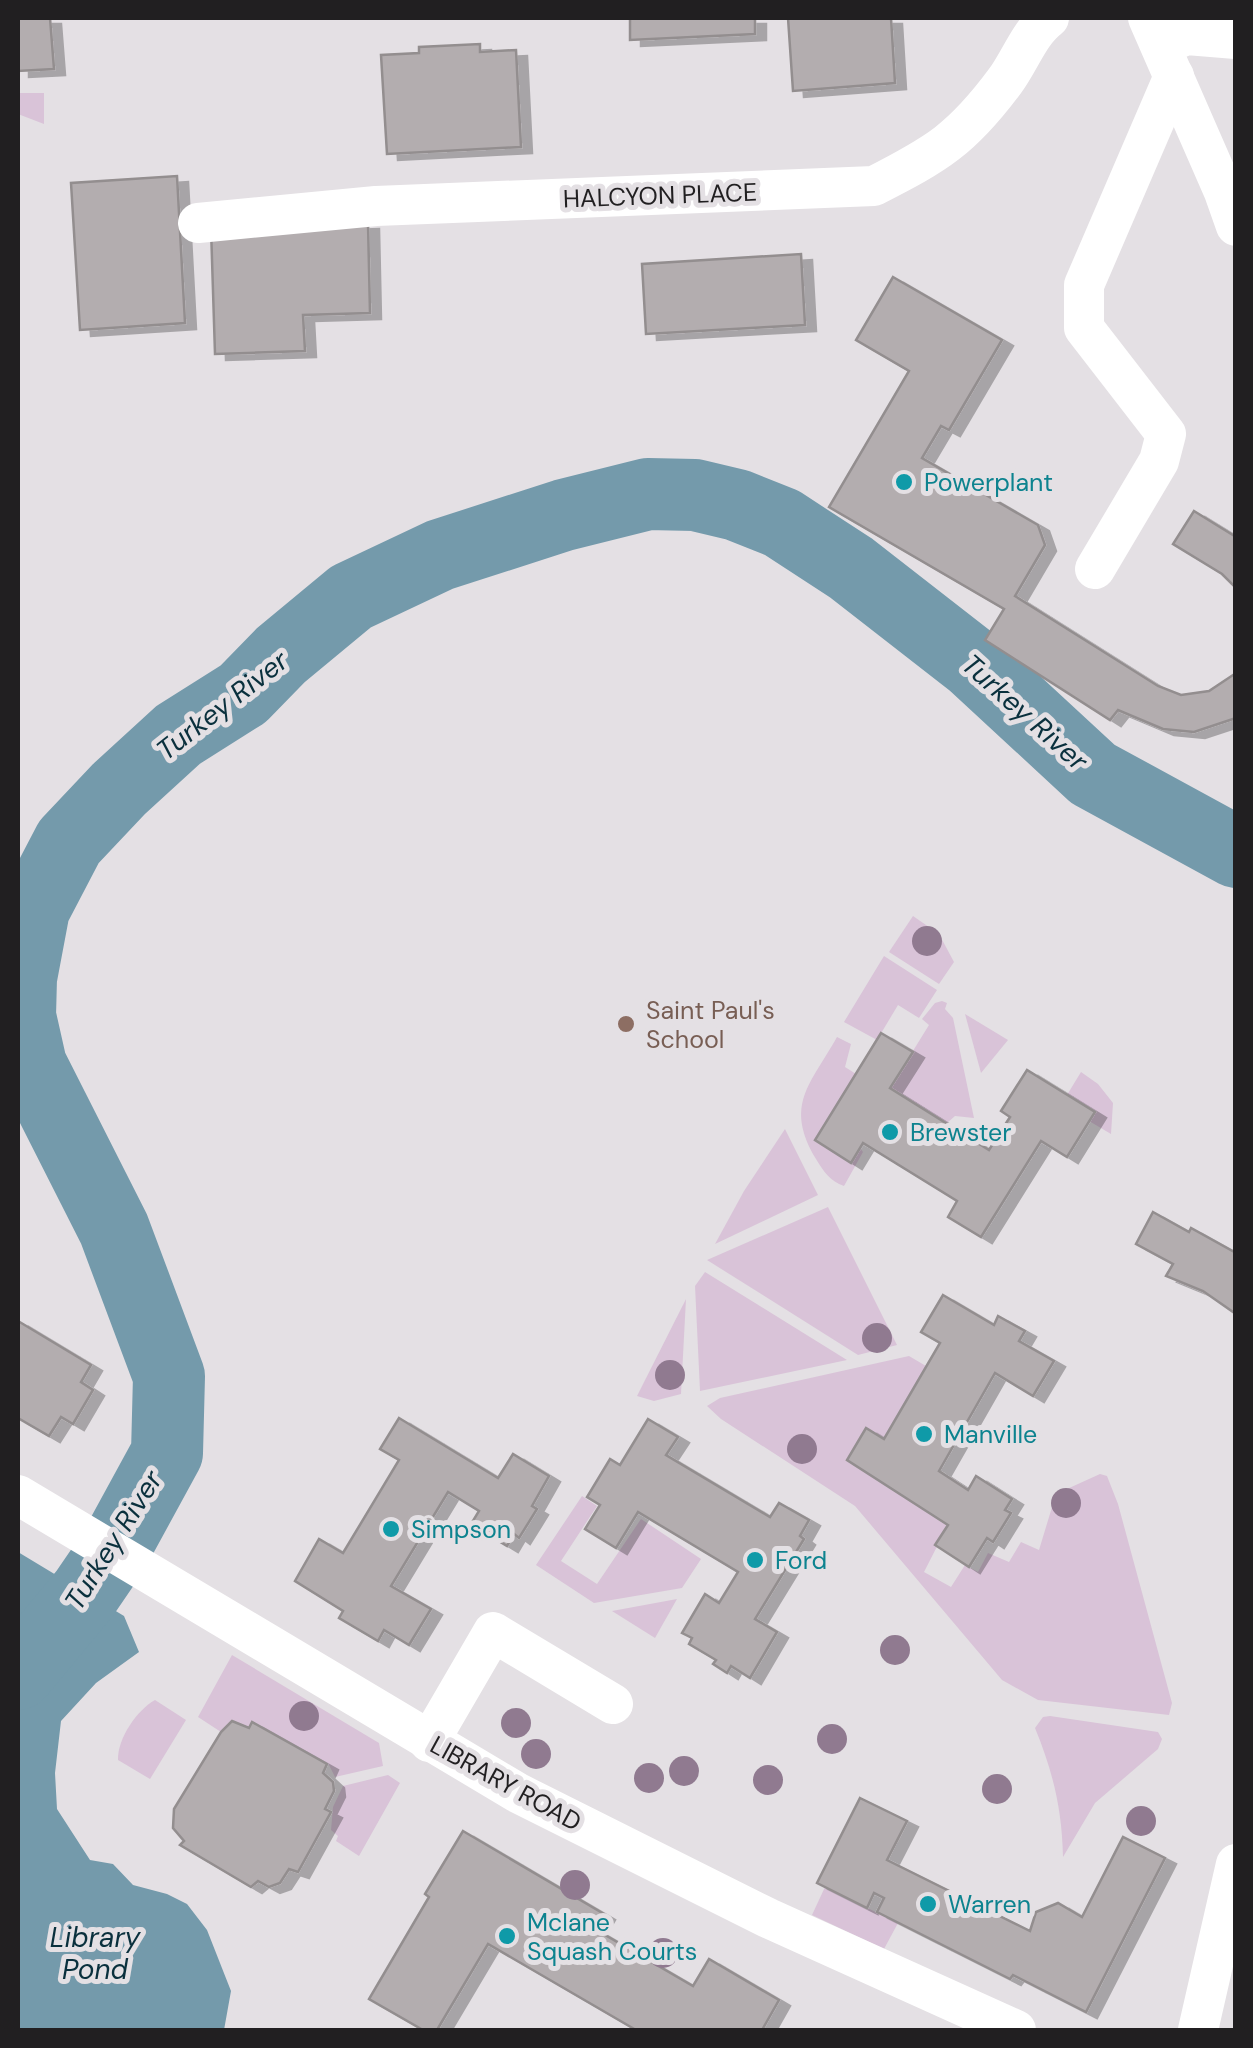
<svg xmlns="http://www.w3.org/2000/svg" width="1253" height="2048" viewBox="0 0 1253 2048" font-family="'DM Sans',sans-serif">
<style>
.green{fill:#d9c3d8}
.water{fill:#749aab}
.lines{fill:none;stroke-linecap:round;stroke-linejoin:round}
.river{stroke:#749aab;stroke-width:72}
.building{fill:#b3adaf;stroke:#938e8f;stroke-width:2.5;filter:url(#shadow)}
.minor{stroke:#fff;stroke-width:40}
.tree{fill:#907a90}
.culture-dot{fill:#0f9aa8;stroke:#e4e0e4;stroke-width:4}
.education-dot{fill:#8d6e63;stroke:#e4e0e4;stroke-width:4}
.labels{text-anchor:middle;stroke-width:10;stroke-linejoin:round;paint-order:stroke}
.street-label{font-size:25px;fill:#211f21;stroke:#e4e0e4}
.culture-label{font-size:25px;fill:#0d838f;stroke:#e4e0e4;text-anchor:start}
.education-label{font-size:25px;fill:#785e54;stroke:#e4e0e4;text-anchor:start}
.water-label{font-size:28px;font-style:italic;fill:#0a303d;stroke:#e4e0e4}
</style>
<defs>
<filter id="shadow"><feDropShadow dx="11" dy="6" stdDeviation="0" flood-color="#0004"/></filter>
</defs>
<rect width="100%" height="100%" fill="#e4e0e4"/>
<!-- green -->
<g class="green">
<polygon points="18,93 44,93 44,124 18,114"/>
<polygon points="913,916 939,934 954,962 939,984 889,952"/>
<polygon points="884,956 937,990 919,1018 898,1005 877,1040 844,1022"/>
<polygon points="942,1001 947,1003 945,1009 953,1018 974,1118 955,1116 947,1123 890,1088 929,1025 922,1019 935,1003"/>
<polygon points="965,1014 1008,1040 981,1073"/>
<path d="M837,1037L851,1044L845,1067L856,1074L815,1140L851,1163L860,1148L863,1152L844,1186C830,1181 824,1172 816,1159C784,1105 810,1085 837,1037Z"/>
<polygon points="1081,1072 1098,1084 1113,1103 1111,1134 1089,1121 1095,1112 1067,1095"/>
<polygon points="785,1129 818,1195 715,1244 744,1191"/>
<polygon points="828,1207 897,1345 858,1355 707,1260"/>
<polygon points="705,1272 847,1360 700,1391 695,1286"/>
<polygon points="686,1299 681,1394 654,1401 637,1396"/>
<polygon points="909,1356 926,1366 884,1439 866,1429 847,1460 948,1525 924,1572 951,1587 965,1565 978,1572 988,1553 1009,1562 1021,1542 1039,1550 1056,1494 1100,1474 1107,1476 1118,1504 1172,1703 1169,1715 1038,1700 1002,1680 855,1506 721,1419 707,1406 720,1398"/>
<polygon points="582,1496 597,1506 561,1561 597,1584 641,1519 701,1559 682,1588 594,1603 536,1565"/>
<polygon points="677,1599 655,1638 612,1611"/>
<polygon points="232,1655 379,1743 383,1766 335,1777 329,1765 253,1722 249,1728 232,1721 221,1732 198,1717"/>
<path d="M155,1700L186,1720L150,1779L118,1760C117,1739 137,1710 155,1700Z"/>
<path d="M1050,1716L1158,1732L1162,1739L1158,1749L1095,1803L1063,1857C1062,1809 1053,1772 1035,1728L1043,1717Z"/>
<polygon points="388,1775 400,1783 359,1856 336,1841 338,1836 331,1830 333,1807 343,1786"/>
<polygon points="825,1887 898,1923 884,1949 812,1915"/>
</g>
<!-- water -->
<polygon class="water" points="18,1552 124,1616 139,1652 96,1683 61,1721 55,1773 57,1809 90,1860 113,1864 133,1885 167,1894 187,1904 207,1930 231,1991 224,2030 18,2030"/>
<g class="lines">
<!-- river -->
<polyline class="river" points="18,1674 85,1593 113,1552 167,1453 169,1376 114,1229 31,1065 20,1016 21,978 34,909 69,842 119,789 178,735 243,694 281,655 351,597 440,555 564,515 648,494 695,495 737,505 782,523 851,568 973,663 1093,774 1236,852"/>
</g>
<!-- building -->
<g class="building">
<polygon points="18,18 50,18 54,69 18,71"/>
<polygon points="630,18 755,18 755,34 630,40"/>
<polygon points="788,18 891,18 895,83 793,91"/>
<polygon points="480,44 480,52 516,50 521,147 387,154 381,55 419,53 419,47"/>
<polygon points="177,176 185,323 80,330 71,183"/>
<polygon points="368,223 370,313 303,315 305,351 215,354 211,228"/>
<polygon points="801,254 805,325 646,334 642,264"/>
<polygon points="893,277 1002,340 949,430 941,426 922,458 1038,525 1045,545 1015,596 1158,686 1181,695 1209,691 1236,673 1236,718 1194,732 1163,729 1118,710 1110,720 985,640 1004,609 829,507 909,371 856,340"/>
<polygon points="1194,511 1236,537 1236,588 1222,574 1173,544"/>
<polygon points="881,1033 913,1052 890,1088 989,1150 1010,1117 1001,1111 1027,1070 1095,1112 1067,1157 1041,1141 981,1237 948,1217 957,1201 863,1143 851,1163 815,1140"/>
<polygon points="1153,1212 1189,1232 1191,1228 1236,1253 1236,1314 1203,1291 1166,1276 1173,1264 1136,1244"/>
<polygon points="943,1295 994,1325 998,1316 1025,1331 1019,1341 1054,1361 1033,1396 995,1373 939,1471 968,1490 976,1476 1012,1499 1005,1510 1011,1513 993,1542 987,1538 969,1567 935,1545 948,1525 847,1460 866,1428 884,1439 940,1343 921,1332"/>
<polygon points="18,1321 91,1365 81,1382 93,1390 73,1424 61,1417 49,1436 18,1418"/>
<polygon points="399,1418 498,1478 513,1454 549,1476 532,1506 537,1509 519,1538 514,1534 507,1546 471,1524 479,1511 448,1492 391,1586 431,1609 409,1645 384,1630 378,1641 339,1618 343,1611 295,1581 319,1539 343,1553 399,1460 380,1449"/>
<polygon points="648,1419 678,1437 666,1455 770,1517 779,1503 809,1520 800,1536 804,1539 755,1619 777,1632 750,1678 731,1666 727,1673 713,1664 716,1660 689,1644 692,1638 682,1633 705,1594 719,1603 738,1572 638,1512 616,1548 585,1529 600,1505 587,1497 610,1459 620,1465"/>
<polygon points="232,1721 249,1728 252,1722 327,1764 323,1773 333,1782 334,1791 325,1809 331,1812 298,1872 289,1869 280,1883 269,1887 258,1881 251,1887 180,1845 184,1841 173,1828 174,1809 221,1732"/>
<polygon points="860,1798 907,1821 887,1860 1030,1931 1036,1912 1058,1903 1082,1917 1123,1837 1165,1858 1086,2012 1013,1975 1010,1979 877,1912 884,1898 874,1893 867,1908 817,1883"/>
<polygon points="463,1831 604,1914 595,1929 693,1986 709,1959 779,2000 762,2030 636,2030 488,1944 437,2030 423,2030 369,1999 429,1897 425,1894"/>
</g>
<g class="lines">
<!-- minor -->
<g class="minor">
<polyline points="1148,18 1224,192 1236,226"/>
<polyline points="1162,45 1187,35 1236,39"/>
<path d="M198,223L376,206L874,186C937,154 962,139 1005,81C1020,61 1029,33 1049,18"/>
<polyline points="1095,569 1159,461 1166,434 1084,328 1084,285 1174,76"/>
<polyline points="18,1495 518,1793 768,1918 1016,2030"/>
<polyline points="429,1742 493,1632 613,1704"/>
<polyline points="1198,2030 1236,1864"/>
</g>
</g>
<!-- trees -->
<g class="tree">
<circle cx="927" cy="941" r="15"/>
<circle cx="877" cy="1338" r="15"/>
<circle cx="670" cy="1375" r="15"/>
<circle cx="802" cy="1449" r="15"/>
<circle cx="1066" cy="1503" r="15"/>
<circle cx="895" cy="1650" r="15"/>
<circle cx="304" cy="1716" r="15"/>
<circle cx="516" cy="1723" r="15"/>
<circle cx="832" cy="1739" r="15"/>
<circle cx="536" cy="1754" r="15"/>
<circle cx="684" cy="1771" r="15"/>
<circle cx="649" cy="1778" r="15"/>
<circle cx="768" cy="1780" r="15"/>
<circle cx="997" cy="1789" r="15"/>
<circle cx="1141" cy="1821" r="15"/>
<circle cx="575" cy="1885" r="15"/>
<circle cx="663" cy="1953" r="15"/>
</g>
<!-- markers -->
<g class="culture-dot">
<circle cx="904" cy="482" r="10"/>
<circle cx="890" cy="1132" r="10"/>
<circle cx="924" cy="1434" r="10"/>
<circle cx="391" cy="1529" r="10"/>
<circle cx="755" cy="1560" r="10"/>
<circle cx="928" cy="1904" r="10"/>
<circle cx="507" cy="1936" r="10"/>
</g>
<circle class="education-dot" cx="626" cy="1024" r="10"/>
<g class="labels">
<!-- street labels -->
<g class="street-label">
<text transform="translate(660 195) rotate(-2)" y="9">HALCYON PLACE</text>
<text transform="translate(506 1783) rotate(29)" y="9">LIBRARY ROAD</text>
</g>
<!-- culture labels -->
<g class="culture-label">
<text x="924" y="491">Powerplant</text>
<text x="910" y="1141">Brewster</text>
<text x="944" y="1443">Manville</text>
<text x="411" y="1538">Simpson</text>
<text x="775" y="1569">Ford</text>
<text x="948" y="1913">Warren</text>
<text x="527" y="1931">Mclane<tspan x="527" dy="29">Squash Courts</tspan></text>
</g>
<!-- education labels -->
<g class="education-label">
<text x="646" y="1019">Saint Paul's<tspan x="646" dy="29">School</tspan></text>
</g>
<!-- water labels -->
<g class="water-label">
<text transform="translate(222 705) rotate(-38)" y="10">Turkey River</text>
<text transform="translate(1025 712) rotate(42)" y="10">Turkey River</text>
<text transform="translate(113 1540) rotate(-58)" y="10">Turkey River</text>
<text x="95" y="1947">Library<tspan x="95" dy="32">Pond</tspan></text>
</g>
</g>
<!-- border -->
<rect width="1253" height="2048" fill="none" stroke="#211f21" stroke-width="40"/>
</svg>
